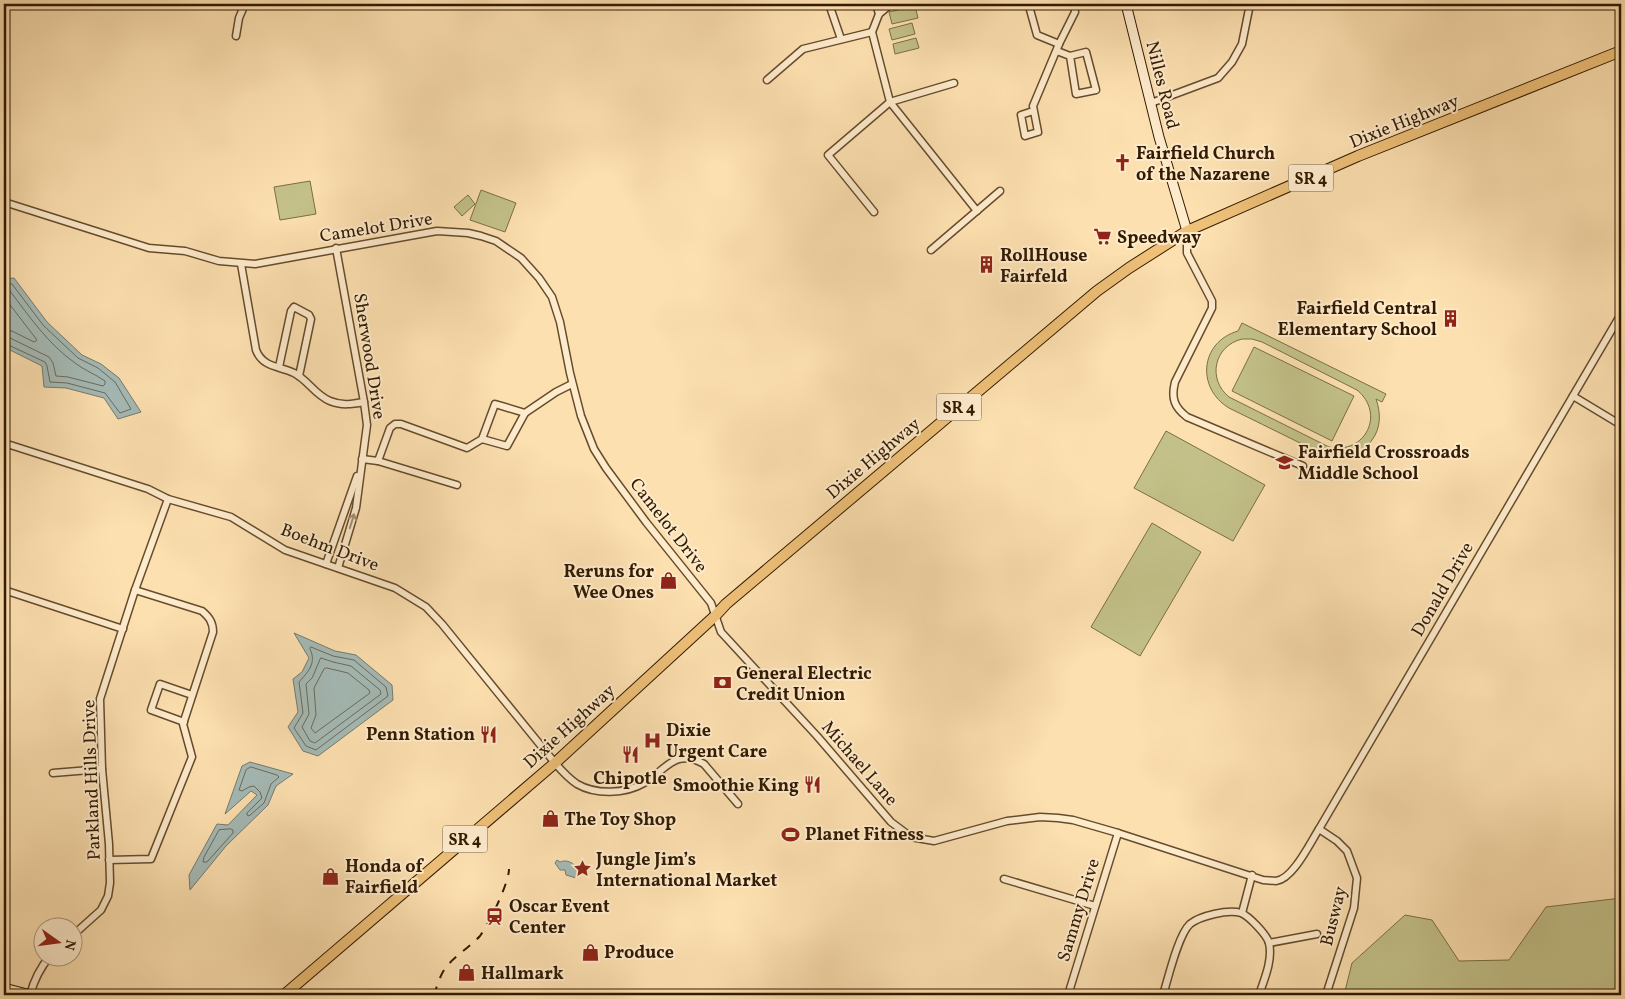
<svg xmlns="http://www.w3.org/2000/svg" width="1625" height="999" viewBox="0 0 1625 999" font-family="Vollkorn,serif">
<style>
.green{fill:#c3c189;stroke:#7a6e44;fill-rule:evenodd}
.water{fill:#a4bab6;stroke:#767a6d}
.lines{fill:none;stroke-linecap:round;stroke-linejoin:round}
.shore{stroke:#6b6a5b;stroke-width:1}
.street-casing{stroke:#654c2c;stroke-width:9}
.secondary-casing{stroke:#321a00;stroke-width:11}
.primary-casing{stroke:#321a00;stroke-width:12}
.street{stroke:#feebcc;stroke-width:6}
.secondary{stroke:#feebcc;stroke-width:9}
.primary{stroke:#eec078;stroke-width:10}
.rail{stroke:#321a00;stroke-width:2;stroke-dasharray:9 9;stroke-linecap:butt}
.oneway{stroke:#a28d70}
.labels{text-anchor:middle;stroke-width:4;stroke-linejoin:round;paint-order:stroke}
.shield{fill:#feebcc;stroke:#6f593d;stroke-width:1}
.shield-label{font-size:16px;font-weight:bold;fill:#321a00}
.street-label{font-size:18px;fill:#321a00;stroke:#feebcc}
.poi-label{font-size:18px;font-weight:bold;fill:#321a00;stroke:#feebcc;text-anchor:start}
</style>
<rect width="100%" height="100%" fill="#fde0b0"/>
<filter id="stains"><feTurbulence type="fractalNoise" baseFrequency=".004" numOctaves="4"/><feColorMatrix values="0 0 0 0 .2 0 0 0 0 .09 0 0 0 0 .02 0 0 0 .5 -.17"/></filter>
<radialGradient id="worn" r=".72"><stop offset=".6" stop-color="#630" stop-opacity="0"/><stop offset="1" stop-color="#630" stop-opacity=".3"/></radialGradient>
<!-- green -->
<g class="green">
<polygon points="915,6 918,18 892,24 889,12"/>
<polygon points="912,23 915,34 892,40 889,29"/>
<polygon points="916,38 919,48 895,54 893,44"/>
<polygon points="310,181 316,214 280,220 274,187"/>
<polygon points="481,190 516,203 505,232 470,220"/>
<polygon points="468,195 475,204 462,216 454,207"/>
<path d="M1242,323L1386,394L1382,402L1376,399C1381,413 1381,428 1372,440C1364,452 1349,458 1335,457C1321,455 1308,447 1296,441C1274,430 1251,419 1229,408C1196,388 1200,342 1238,331ZM1242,339H1252L1262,342L1357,390C1386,414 1365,455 1329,447L1229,397C1207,379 1214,346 1242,339Z"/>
<polygon points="1254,347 1354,396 1332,441 1232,391"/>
<polygon points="1166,431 1265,485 1233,541 1134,488"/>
<polygon points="1152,523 1201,552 1140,656 1091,627"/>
<polygon points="1621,898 1621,995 1344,995 1352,963 1405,915 1432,920 1459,961 1509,960 1546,907"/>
</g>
<!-- water -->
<g class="water">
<polygon points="14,278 47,322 82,355 101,364 119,378 141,412 118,419 104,398 66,388 44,387 42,366 4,347 4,279"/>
<polygon points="294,633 335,651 356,655 392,685 393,700 318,756 303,751 288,727 298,712 293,679 302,672 309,658"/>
<polygon points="250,762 293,774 276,786 268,805 226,846 190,890 189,875 217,824 228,825 257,795 251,791 225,814 242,766"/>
<path d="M557,860L560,862C569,858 577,866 581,874L576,878L566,875L565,870H560L555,863Z"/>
</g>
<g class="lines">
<!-- shore -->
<g class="shore">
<polyline points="4,284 12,284 43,325 78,358 98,368 115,382 131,409 120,413 105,393 67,383 50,382 47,366 45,362 4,343"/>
<path d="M4,290L10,291C29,316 48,344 75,363C84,370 95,374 105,381V384L103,386L68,377L56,376L53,363L49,357L10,338L4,337"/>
<polyline points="4,297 37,340 34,342 12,331 4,330"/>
<path d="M311,647L333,656L354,660L386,687L388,696L316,750L306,746L294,728L303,713L299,682C308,672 317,663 310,649Z"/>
<polygon points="321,658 333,662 351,666 380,690 381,694 315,743 310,741 302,727 309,714 306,684 312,678"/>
<polygon points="327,668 348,673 369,690 370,693 315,733 311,728 316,715 314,688 324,669"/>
<polygon points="251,767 277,775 279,777 271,784 264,803 249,816 247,815 247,813 262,798 260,792 254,786 249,787 242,791 239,790 246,770"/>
<polygon points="231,829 233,830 233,833 207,862 203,862 204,857 219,830"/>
</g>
<defs>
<g id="street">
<polyline points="829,4 841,39"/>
<polyline points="876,4 879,14"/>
<polyline points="1029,6 1037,35 1059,44"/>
<polyline points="236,36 239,18 245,4"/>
<polyline points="1057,51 1070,56 1086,52 1096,90 1076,94 1070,56"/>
<polyline points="767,80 803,49 872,32"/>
<polyline points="954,83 890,102 977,211"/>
<polyline points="1151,103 1218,78 1232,62 1242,44 1250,4"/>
<polyline points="1033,111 1021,115 1025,136 1038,132 1033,106 1059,44 1075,12 1074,4"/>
<path d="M4,202L149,248L185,251L219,261L255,264L437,231L468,233L481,236L496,241L521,258L539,278L552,297L560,322L570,373L581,416L594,449L606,468L646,522L711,603L721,632L817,736L891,822L911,837L934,841L1007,821L1040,817L1058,818L1073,820L1118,833L1263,880C1267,880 1272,881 1276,881C1293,879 1310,843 1319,829L1621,314"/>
<polyline points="874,212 828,155 890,102 872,32 879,14 891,4"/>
<path d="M1187,231V253L1212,301V308L1175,382C1171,398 1174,407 1187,417L1303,466"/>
<polyline points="336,248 364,402 367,425 356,508 338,568"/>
<polyline points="931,250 1000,191"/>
<path d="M241,264L256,350C263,368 280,366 294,373C308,380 315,395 330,401C342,406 353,404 364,402"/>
<polyline points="279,367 291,311 294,307 309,315 311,319 299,376"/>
<polyline points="1573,396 1621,425"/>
<polyline points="525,413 556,392 572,384"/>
<path d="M4,443L148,489L168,499L231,517L285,550L395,588L426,607L442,624L555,763C561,770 568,778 577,784C596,795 625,794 644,783C665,771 675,747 704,764L738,804"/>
<polyline points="362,459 378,461 457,485"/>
<polyline points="378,461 390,428 395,424 401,424 467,448 482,439 495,404 525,413 507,446 482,439"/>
<polyline points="326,564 357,476"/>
<polyline points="4,590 123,629"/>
<polyline points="184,722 151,710 160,684 192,695"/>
<polyline points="53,773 102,769"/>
<polyline points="1319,829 1337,841 1347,851 1357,878 1354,908 1326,995"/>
<path d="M109,860L151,859L192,757L183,724L213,632C213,622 209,617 202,611L135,590"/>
<polyline points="1004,879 1095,906"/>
<polyline points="1242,913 1252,875"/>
<polyline points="72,936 101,910 108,896 110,883 109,844 102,769 100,699 135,590 168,499"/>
<polyline points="1269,943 1317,934"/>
<path d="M30,995C34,980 40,968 50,956"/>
<polyline points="1068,995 1118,833"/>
<path d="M1163,995C1168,979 1178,935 1190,924C1200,916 1228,909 1241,913C1249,916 1267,935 1269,943C1273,960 1264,980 1259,995"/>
</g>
<g id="secondary">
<polyline points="1126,4 1159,137 1187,231"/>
<polyline points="4,988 31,995"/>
</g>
<polyline id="primary" points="284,995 555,763 715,616 726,604 1097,291 1129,268 1187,231 1358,156 1621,51"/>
</defs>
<!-- street casing -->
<use href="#street" class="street-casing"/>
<!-- secondary casing -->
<use href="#secondary" class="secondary-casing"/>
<!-- primary casing -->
<use href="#primary" class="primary-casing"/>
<!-- street -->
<use href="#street" class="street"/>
<!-- secondary -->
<use href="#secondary" class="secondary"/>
<!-- primary -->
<use href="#primary" class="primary"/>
<!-- rail -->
<path class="rail" d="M434,995C437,986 440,975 446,967C456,955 470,947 480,936C489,924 509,883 509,869"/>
</g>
<!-- one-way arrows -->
<defs><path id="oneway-shaft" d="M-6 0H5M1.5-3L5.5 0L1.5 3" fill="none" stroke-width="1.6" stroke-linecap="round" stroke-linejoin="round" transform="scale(1.25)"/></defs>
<use class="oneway" href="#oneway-shaft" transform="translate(352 521) rotate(-73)"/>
<!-- icons -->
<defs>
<symbol id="church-bare" viewBox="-9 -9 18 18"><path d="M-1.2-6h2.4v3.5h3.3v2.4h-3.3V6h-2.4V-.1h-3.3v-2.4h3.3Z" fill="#8f2418" stroke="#feebcc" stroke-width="2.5" paint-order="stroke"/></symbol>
<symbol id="supermarket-bare" viewBox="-9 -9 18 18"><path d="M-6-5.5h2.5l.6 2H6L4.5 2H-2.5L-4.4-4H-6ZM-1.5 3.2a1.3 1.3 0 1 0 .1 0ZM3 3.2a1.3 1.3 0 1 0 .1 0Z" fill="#8f2418" stroke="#feebcc" stroke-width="2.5" paint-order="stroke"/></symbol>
<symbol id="building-bare" viewBox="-9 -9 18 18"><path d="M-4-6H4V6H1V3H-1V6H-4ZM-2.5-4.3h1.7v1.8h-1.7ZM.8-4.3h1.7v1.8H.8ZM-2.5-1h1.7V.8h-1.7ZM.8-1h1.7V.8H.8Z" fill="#8f2418" stroke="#feebcc" stroke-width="2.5" paint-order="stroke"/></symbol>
<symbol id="school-bare" viewBox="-9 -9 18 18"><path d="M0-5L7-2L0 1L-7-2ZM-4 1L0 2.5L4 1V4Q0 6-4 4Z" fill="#8f2418" stroke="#feebcc" stroke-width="2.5" paint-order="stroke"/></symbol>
<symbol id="shop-bare" viewBox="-9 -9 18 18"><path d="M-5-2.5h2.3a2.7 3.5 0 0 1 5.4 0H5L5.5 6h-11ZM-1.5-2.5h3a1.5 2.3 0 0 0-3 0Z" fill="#8f2418" stroke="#feebcc" stroke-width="2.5" paint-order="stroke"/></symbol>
<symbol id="bank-bare" viewBox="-9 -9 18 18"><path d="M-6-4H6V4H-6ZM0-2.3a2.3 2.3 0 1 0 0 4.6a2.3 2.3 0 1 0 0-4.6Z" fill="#8f2418" stroke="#feebcc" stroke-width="2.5" paint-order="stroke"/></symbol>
<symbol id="restaurant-bare" viewBox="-9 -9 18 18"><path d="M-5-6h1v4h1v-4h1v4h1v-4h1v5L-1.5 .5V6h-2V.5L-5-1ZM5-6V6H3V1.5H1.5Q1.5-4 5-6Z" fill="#8f2418" stroke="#feebcc" stroke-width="2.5" paint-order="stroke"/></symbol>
<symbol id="hospital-bare" viewBox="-9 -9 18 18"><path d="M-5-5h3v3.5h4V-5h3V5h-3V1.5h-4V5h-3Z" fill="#8f2418" stroke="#feebcc" stroke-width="2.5" paint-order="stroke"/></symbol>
<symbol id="stadium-bare" viewBox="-9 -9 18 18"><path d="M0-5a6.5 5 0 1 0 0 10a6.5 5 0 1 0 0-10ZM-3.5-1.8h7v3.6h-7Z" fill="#8f2418" stroke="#feebcc" stroke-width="2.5" paint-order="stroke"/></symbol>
<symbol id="sight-bare" viewBox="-9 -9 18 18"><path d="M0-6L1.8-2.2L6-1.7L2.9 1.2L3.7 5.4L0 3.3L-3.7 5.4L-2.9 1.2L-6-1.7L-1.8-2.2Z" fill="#8f2418" stroke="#feebcc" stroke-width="2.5" paint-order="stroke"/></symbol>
<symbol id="station-bare" viewBox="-9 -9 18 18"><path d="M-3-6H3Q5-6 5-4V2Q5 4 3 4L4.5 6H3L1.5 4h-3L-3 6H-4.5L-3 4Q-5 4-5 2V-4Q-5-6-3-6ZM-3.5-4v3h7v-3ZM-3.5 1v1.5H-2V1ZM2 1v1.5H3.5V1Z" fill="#8f2418" stroke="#feebcc" stroke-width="2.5" paint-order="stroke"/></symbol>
</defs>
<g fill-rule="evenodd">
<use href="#church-bare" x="1110" y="150" width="25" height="25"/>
<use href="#supermarket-bare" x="1090" y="224" width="25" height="25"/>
<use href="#building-bare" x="974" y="252" width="25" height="25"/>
<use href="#building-bare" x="1438" y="306" width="25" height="25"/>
<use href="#school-bare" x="1272" y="450" width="25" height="25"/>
<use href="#shop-bare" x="656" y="568" width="25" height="25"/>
<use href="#bank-bare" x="710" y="670" width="25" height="25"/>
<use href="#restaurant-bare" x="476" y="722" width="25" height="25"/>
<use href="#hospital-bare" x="640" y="728" width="25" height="25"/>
<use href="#restaurant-bare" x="618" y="742" width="25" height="25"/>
<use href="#restaurant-bare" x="800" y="772" width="25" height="25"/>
<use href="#shop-bare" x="538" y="806" width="25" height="25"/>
<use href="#stadium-bare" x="778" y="822" width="25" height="25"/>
<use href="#sight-bare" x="570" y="856" width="25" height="25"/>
<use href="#shop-bare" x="318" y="864" width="25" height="25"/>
<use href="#station-bare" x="482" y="904" width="25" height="25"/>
<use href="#shop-bare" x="578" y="940" width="25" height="25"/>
<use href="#shop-bare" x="454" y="960" width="25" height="25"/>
</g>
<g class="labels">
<!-- shield labels -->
<g class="shield">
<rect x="1288.5" y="164.5" width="45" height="27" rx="4"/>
<rect x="936.5" y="393.5" width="45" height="27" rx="4"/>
<rect x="442.5" y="825.5" width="45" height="27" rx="4"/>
</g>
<g class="shield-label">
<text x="1311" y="184">SR 4</text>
<text x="959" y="413">SR 4</text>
<text x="465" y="845">SR 4</text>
</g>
<!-- street labels -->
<g class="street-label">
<text transform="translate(1163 85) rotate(76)" y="6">Nilles Road</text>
<text transform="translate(1404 121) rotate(-22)" y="6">Dixie Highway</text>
<text transform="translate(376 227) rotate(-9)" y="6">Camelot Drive</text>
<text transform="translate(370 356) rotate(81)" y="6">Sherwood Drive</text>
<text transform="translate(873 458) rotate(-40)" y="6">Dixie Highway</text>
<text transform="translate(669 525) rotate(52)" y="6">Camelot Drive</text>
<text transform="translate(330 547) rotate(21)" y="6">Boehm Drive</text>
<text transform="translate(1442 589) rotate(-60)" y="6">Donald Drive</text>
<text transform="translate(569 726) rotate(-42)" y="6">Dixie Highway</text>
<text transform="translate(860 763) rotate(49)" y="6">Michael Lane</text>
<text transform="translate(91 780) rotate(-92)" y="6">Parkland Hills Drive</text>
<text transform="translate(1078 910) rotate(-73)" y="6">Sammy Drive</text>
<text transform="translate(1333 916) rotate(-76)" y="6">Busway</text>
</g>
<!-- poi labels -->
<g class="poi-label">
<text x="1136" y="159">Fairfield Church<tspan x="1136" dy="21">of the Nazarene</tspan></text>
<text x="1117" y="243">Speedway</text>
<text x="1000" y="261">RollHouse<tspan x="1000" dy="21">Fairfeld</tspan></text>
<text x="1437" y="314" text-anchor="end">Fairfield Central<tspan x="1437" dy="21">Elementary School</tspan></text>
<text x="1298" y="458">Fairfield Crossroads<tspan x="1298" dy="21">Middle School</tspan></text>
<text x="654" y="577" text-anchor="end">Reruns for<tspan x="654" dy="21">Wee Ones</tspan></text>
<text x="736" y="679">General Electric<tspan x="736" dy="21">Credit Union</tspan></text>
<text x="666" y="736">Dixie<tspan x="666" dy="21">Urgent Care</tspan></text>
<text x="475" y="740" text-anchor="end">Penn Station</text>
<text x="630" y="784" text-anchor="middle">Chipotle</text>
<text x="799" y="791" text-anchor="end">Smoothie King</text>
<text x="564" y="825">The Toy Shop</text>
<text x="805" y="840">Planet Fitness</text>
<text x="596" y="865">Jungle Jim’s<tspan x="596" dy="21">International Market</tspan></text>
<text x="345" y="872">Honda of<tspan x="345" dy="21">Fairfield</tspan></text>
<text x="509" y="912">Oscar Event<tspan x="509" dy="21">Center</tspan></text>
<text x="604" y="958">Produce</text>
<text x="481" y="979">Hallmark</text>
</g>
</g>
<!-- margin -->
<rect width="1625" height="999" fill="none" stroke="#fde0b0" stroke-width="20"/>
<rect x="5" y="5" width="1615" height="989" fill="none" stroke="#321a00" stroke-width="2.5"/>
<rect x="10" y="10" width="1605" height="979" fill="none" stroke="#321a00"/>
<!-- north arrow -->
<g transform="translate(58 942) rotate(104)"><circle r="24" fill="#feebcc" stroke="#ac977a"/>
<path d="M0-4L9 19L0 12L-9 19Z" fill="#8f2418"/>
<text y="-8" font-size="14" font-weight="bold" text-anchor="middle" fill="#321a00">N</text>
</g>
<rect width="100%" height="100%" filter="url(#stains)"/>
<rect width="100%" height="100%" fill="url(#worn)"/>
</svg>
